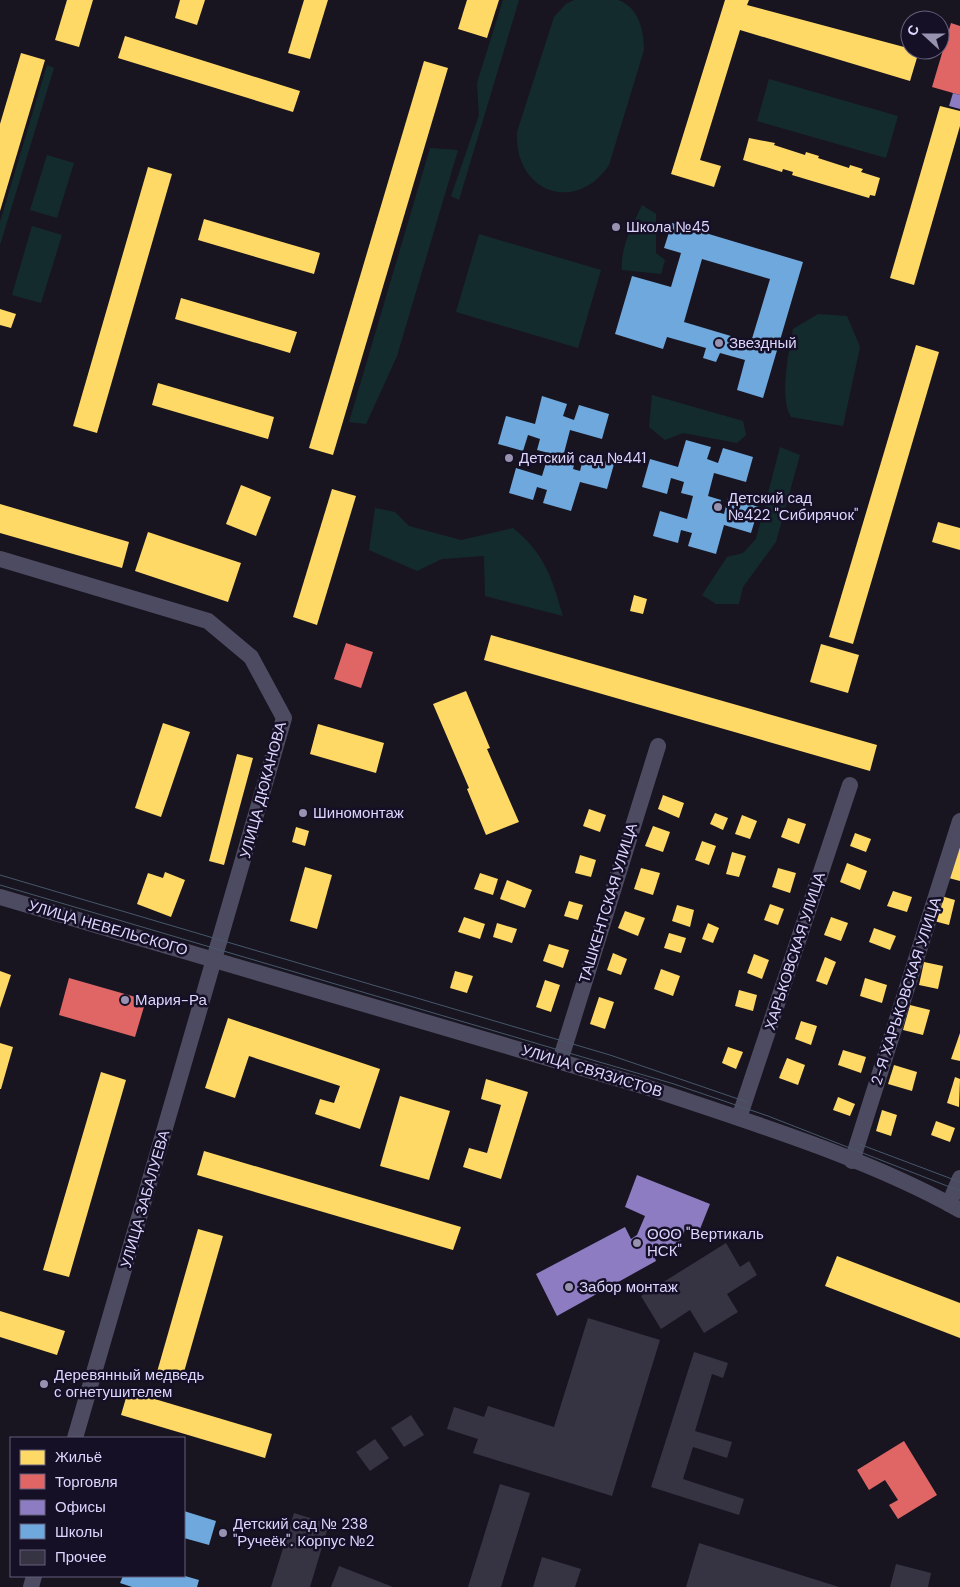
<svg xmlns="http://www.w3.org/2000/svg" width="960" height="1587" viewBox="0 0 960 1587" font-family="'DM Sans',sans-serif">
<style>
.green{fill:#142b2e}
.homes{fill:#ffd966}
.shops{fill:#e06666}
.offices{fill:#8e7cc3}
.schools{fill:#6fa8dc;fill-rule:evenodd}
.building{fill:#363343}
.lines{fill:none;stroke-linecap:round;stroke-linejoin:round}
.minor{stroke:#4d4b61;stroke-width:16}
.tram{stroke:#46586a;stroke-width:1}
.poi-dot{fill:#9892b1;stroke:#151026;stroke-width:2}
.labels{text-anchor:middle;stroke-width:5;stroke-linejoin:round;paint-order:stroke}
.poi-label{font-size:15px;fill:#ddd6fe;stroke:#151026;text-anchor:start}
.street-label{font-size:15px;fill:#ddd6fe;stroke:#151026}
</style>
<rect width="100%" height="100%" fill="#181521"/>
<!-- green -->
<g class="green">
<polygon points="503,0 519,0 459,200 451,196 479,115 477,83"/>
<path d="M574,0C587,0 606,0 618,0C639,7 644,32 644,50L609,165C575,215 514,192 517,132L554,17L566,4Z"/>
<polygon points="47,65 54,68 0,245 0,222"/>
<polygon points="769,79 898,116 886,158 757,121"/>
<polygon points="430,148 458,150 397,356 366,424 349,422"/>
<polygon points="47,155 74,163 57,218 30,210"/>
<path d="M642,205L656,214V253L665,260L661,274L622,270C620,247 633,225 642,205Z"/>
<polygon points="32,226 62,235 41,303 12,295"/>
<polygon points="479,234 601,270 578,348 456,312"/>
<path d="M818,314L847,316L860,347L843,426L791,417C779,397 789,352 793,329Z"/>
<polygon points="652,395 743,421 746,435 737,443 683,433 665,440 649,427"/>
<polygon points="780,447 800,455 776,542 743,587 739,604 716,604 702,595 727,557 743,553 756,539"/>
<path d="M375,508L395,512L409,526L461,540L513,528C545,554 552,578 563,616L485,596L484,556L442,559L417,571L369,550Z"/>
</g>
<!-- homes -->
<g class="homes">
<polygon points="67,0 93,0 79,47 55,40"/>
<polygon points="180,0 205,0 197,25 175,18"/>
<polygon points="304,0 328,0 310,59 288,53"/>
<polygon points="467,0 499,0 487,38 458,29"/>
<polygon points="725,0 749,0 747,5 919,51 910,81 740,30 700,160 721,166 714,187 671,174"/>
<polygon points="125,36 300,91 293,112 118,58"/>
<polygon points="21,53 45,60 0,211 0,124"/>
<polygon points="424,61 448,68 333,455 309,448"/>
<polygon points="940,106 960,111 960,126 914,285 890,278"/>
<polygon points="749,138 775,143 774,145 805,155 806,152 819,156 818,158 849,168 850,165 863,169 861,172 880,178 875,196 870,195 869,198 792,175 793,172 783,169 782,172 743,160"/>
<polygon points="148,167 172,174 97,433 73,426"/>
<polygon points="204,219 320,253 314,274 198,240"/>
<polygon points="181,298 297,332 290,353 175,319"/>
<polygon points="0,309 16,314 11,328 0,325"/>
<polygon points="916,345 939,352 853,644 829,637"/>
<polygon points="158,383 274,417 268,439 152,405"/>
<polygon points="241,485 271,497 256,536 226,524"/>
<polygon points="332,489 356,496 317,625 293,617"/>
<polygon points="0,504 129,542 122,568 0,533"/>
<polygon points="938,522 960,528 960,550 932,542"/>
<polygon points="148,532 241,563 228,602 135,571"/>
<polygon points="634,595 647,599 643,614 630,611"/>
<polygon points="491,635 877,745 870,771 484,660"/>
<polygon points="821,644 859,655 848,693 810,682"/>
<polygon points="466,691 490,748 487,749 519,822 486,835 467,789 469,788 433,704"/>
<polygon points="163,723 190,732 161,817 135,808"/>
<polygon points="318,724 384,743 376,773 310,754"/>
<polygon points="237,754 253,758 224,865 209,861"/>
<polygon points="663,795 684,803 679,818 658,809"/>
<polygon points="589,809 606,815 600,832 583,826"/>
<polygon points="715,813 728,818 723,830 710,824"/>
<polygon points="742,815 757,821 750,839 735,834"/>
<polygon points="788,818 806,824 799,844 781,837"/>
<polygon points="653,826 670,832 663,852 645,846"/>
<polygon points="296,827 309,831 305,846 292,842"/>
<polygon points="855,833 871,839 866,852 850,846"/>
<polygon points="702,841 716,846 709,865 695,860"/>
<polygon points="960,846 960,881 945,877"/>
<polygon points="732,852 746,856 739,877 726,874"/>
<polygon points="580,855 596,860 591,877 575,873"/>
<polygon points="847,863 867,871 860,890 840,882"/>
<polygon points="305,867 332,875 317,929 290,921"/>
<polygon points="641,868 660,873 653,895 634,889"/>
<polygon points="778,868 796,873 790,893 772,887"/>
<polygon points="165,872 185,880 171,917 137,904 148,873 163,878"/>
<polygon points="480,873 498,879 493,895 474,889"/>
<polygon points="507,880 532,890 525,908 500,899"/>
<polygon points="893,891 912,897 907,912 887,906"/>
<polygon points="941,896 955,900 949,925 934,921"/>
<polygon points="569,901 583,905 578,920 564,916"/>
<polygon points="770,904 784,909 778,925 764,920"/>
<polygon points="677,905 694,910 690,927 672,921"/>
<polygon points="625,911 645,918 638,936 618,928"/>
<polygon points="464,917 485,924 480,939 458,932"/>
<polygon points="831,917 848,923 841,941 824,935"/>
<polygon points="497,923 517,929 512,943 493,937"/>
<polygon points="708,923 719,928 713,943 702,939"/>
<polygon points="874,928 896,936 890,950 869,942"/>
<polygon points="669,933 686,938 681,953 664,948"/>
<polygon points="549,944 569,950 563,968 543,961"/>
<polygon points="613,953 627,959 621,975 607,970"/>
<polygon points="754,954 769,960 762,979 747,973"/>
<polygon points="825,957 836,962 827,985 816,981"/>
<polygon points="924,962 943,966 938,989 919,985"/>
<polygon points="661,969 680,976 673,996 654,989"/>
<polygon points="0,971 11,975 0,1008"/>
<polygon points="455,971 473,976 467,993 450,988"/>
<polygon points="865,978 887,985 882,1003 860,996"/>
<polygon points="545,980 560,985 551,1012 536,1007"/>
<polygon points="739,990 757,995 753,1011 735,1006"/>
<polygon points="599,997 614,1002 605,1029 590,1024"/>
<polygon points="910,1005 930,1010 923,1035 903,1030"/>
<polygon points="228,1018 380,1069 360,1129 315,1114 320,1099 334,1103 340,1086 249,1056 235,1098 205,1088"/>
<polygon points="801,1021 817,1026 811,1045 795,1039"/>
<polygon points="960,1033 960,1061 951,1059"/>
<polygon points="0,1043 13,1047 1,1089 0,1089"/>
<polygon points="728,1047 743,1052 736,1069 722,1063"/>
<polygon points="843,1050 866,1057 861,1073 838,1065"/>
<polygon points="787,1058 805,1065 798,1085 779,1078"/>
<polygon points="894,1065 917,1072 912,1091 888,1084"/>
<polygon points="101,1072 126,1080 69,1277 43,1270"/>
<polygon points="955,1077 960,1079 959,1107 947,1103"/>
<polygon points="486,1079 528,1092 501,1179 463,1167 469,1148 487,1153 501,1105 481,1099"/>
<polygon points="400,1096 450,1111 429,1180 380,1166"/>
<polygon points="838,1097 855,1104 850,1116 833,1110"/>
<polygon points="882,1110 897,1115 891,1136 876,1131"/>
<polygon points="936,1121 955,1128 950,1142 931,1135"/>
<polygon points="204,1151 461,1227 453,1250 197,1175"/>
<polygon points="198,1229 223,1236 182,1379 157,1372"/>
<polygon points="837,1256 960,1303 960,1338 825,1286"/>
<polygon points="0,1311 65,1331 57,1355 0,1337"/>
<polygon points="128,1391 272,1434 265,1458 121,1415"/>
</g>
<!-- shops -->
<g class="shops">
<polygon points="951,23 960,26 960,95 932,87"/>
<polygon points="346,643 373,652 361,688 334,679"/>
<polygon points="69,978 146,1000 135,1037 59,1015"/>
<polygon points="904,1441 937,1495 898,1519 889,1505 898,1500 885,1480 869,1490 857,1470"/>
</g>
<!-- offices -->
<g class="offices">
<polygon points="953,93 960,95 960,109 949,106"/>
<polygon points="637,1175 710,1204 698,1234 685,1230 675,1252 658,1246 653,1253 656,1261 557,1316 536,1274 625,1227 631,1239 637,1235 645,1216 625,1207"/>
</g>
<!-- schools -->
<g class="schools">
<path d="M672,223L803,262L763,398L737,390L745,360L720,353L716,362L703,358L706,348L667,337L663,349L615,334L632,276L671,287L681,253L664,248ZM702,259L770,279L751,342L684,322Z"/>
<polygon points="542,396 567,404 563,416 574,420 579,405 609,414 602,439 570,430 564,453 576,457 573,469 580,471 584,455 614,464 607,489 580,482 571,511 543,503 547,490 537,487 533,500 509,493 516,468 542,476 549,453 537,450 540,439 528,435 523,451 498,444 506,416 535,424"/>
<polygon points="686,440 711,447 707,459 718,463 723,448 753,457 746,482 714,473 708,496 721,500 717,512 724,514 728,498 759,507 751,533 724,525 716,554 688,546 692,533 681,530 678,543 653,536 660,511 687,519 693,496 681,493 684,482 671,478 667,494 642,487 650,459 678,467"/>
<polygon points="184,1511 216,1521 209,1545 184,1538"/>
<polygon points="123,1576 185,1576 199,1580 197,1587 132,1587 120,1583"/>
</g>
<!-- building -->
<g class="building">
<polygon points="726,1243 740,1267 749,1261 757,1275 727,1294 738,1312 704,1333 690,1310 661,1329 641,1296"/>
<polygon points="588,1318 660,1340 612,1496 473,1453 478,1439 447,1429 454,1407 484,1417 488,1406 554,1427"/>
<polygon points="694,1352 728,1363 723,1378 712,1374 695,1431 732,1442 727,1458 693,1447 683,1479 744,1499 739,1515 651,1487"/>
<polygon points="411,1415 424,1435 404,1447 391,1428"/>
<polygon points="375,1439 389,1458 370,1471 356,1452"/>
<polygon points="500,1484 530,1493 501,1587 468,1587"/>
<polygon points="294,1513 329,1524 310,1587 271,1587"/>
<polygon points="699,1543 839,1587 686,1587"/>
<polygon points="542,1557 581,1569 575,1587 533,1587"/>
<polygon points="896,1564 931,1573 928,1587 890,1587"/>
<polygon points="339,1566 393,1587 331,1587"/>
</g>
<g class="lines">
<!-- minor -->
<g class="minor">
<polyline points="0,559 208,621 251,657 284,718 75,1438"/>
<path d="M0,897L643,1086C746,1121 866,1157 960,1210"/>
<polyline points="560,1061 658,746"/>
<polyline points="739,1118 850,785"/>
<polyline points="852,1161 960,821"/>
<polyline points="949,1204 960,1178"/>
<polyline points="31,1587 34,1576"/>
</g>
<!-- tram -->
<g class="tram">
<polyline points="0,875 610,1055 747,1102"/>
<polyline points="0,885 674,1084 768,1116 960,1191"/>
<polyline points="859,1144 960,1182"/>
</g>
</g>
<!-- markers -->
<g class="poi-dot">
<circle cx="616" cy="227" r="5"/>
<circle cx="719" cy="343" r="5"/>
<circle cx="509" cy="458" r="5"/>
<circle cx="718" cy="507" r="5"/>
<circle cx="303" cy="813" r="5"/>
<circle cx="125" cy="1000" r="5"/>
<circle cx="637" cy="1243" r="5"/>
<circle cx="569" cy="1287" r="5"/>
<circle cx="44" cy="1384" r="5"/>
<circle cx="223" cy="1533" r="5"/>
</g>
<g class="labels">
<!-- poi labels -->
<g class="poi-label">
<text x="626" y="232">Школа №45</text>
<text x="729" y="348">Звездный</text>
<text x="519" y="463">Детский сад №441</text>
<text x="728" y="503">Детский сад<tspan x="728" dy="17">№422 "Сибирячок"</tspan></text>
<text x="313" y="818">Шиномонтаж</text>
<text x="135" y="1005">Мария-Ра</text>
<text x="647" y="1239">ООО "Вертикаль<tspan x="647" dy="17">НСК"</tspan></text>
<text x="579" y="1292">Забор монтаж</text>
<text x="54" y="1380">Деревянный медведь<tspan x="54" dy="17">с огнетушителем</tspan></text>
<text x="233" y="1529">Детский сад № 238<tspan x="233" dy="17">"Ручеёк". Корпус №2</tspan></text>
</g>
<!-- street labels -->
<g class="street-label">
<text transform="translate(263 790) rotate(-75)" y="5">УЛИЦА ДЮКАНОВА</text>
<text transform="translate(608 903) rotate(-73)" y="5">ТАШКЕНТСКАЯ УЛИЦА</text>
<text transform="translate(108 928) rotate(16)" y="5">УЛИЦА НЕВЕЛЬСКОГО</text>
<text transform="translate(795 951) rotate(-72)" y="5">ХАРЬКОВСКАЯ УЛИЦА</text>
<text transform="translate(906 991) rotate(-72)" y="5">2-Я ХАРЬКОВСКАЯ УЛИЦА</text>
<text transform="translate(592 1071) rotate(17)" y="5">УЛИЦА СВЯЗИСТОВ</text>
<text transform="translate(145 1199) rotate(-74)" y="5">УЛИЦА ЗАБАЛУЕВА</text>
</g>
</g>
<!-- legend -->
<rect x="10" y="1437" width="175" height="140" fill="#151026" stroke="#655f7c"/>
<rect x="20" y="1450" width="25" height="15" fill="#ffd966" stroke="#655f7c"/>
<text x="55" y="1462" font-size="15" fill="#ddd6fe">Жильё</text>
<rect x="20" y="1474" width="25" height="15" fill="#e06666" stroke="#655f7c"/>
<text x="55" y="1487" font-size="15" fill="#ddd6fe">Торговля</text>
<rect x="20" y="1500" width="25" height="15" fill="#8e7cc3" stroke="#655f7c"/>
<text x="55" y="1512" font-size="15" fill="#ddd6fe">Офисы</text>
<rect x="20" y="1524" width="25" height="15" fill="#6fa8dc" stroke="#655f7c"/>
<text x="55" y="1537" font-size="15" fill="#ddd6fe">Школы</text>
<rect x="20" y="1550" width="25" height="15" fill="#363343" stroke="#655f7c"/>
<text x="55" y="1562" font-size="15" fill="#ddd6fe">Прочее</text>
<!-- north arrow -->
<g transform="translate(925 35) rotate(291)"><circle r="24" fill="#151026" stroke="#655f7c"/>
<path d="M0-4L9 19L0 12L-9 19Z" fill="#9892b1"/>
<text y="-8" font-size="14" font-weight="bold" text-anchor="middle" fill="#ddd6fe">С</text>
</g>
</svg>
